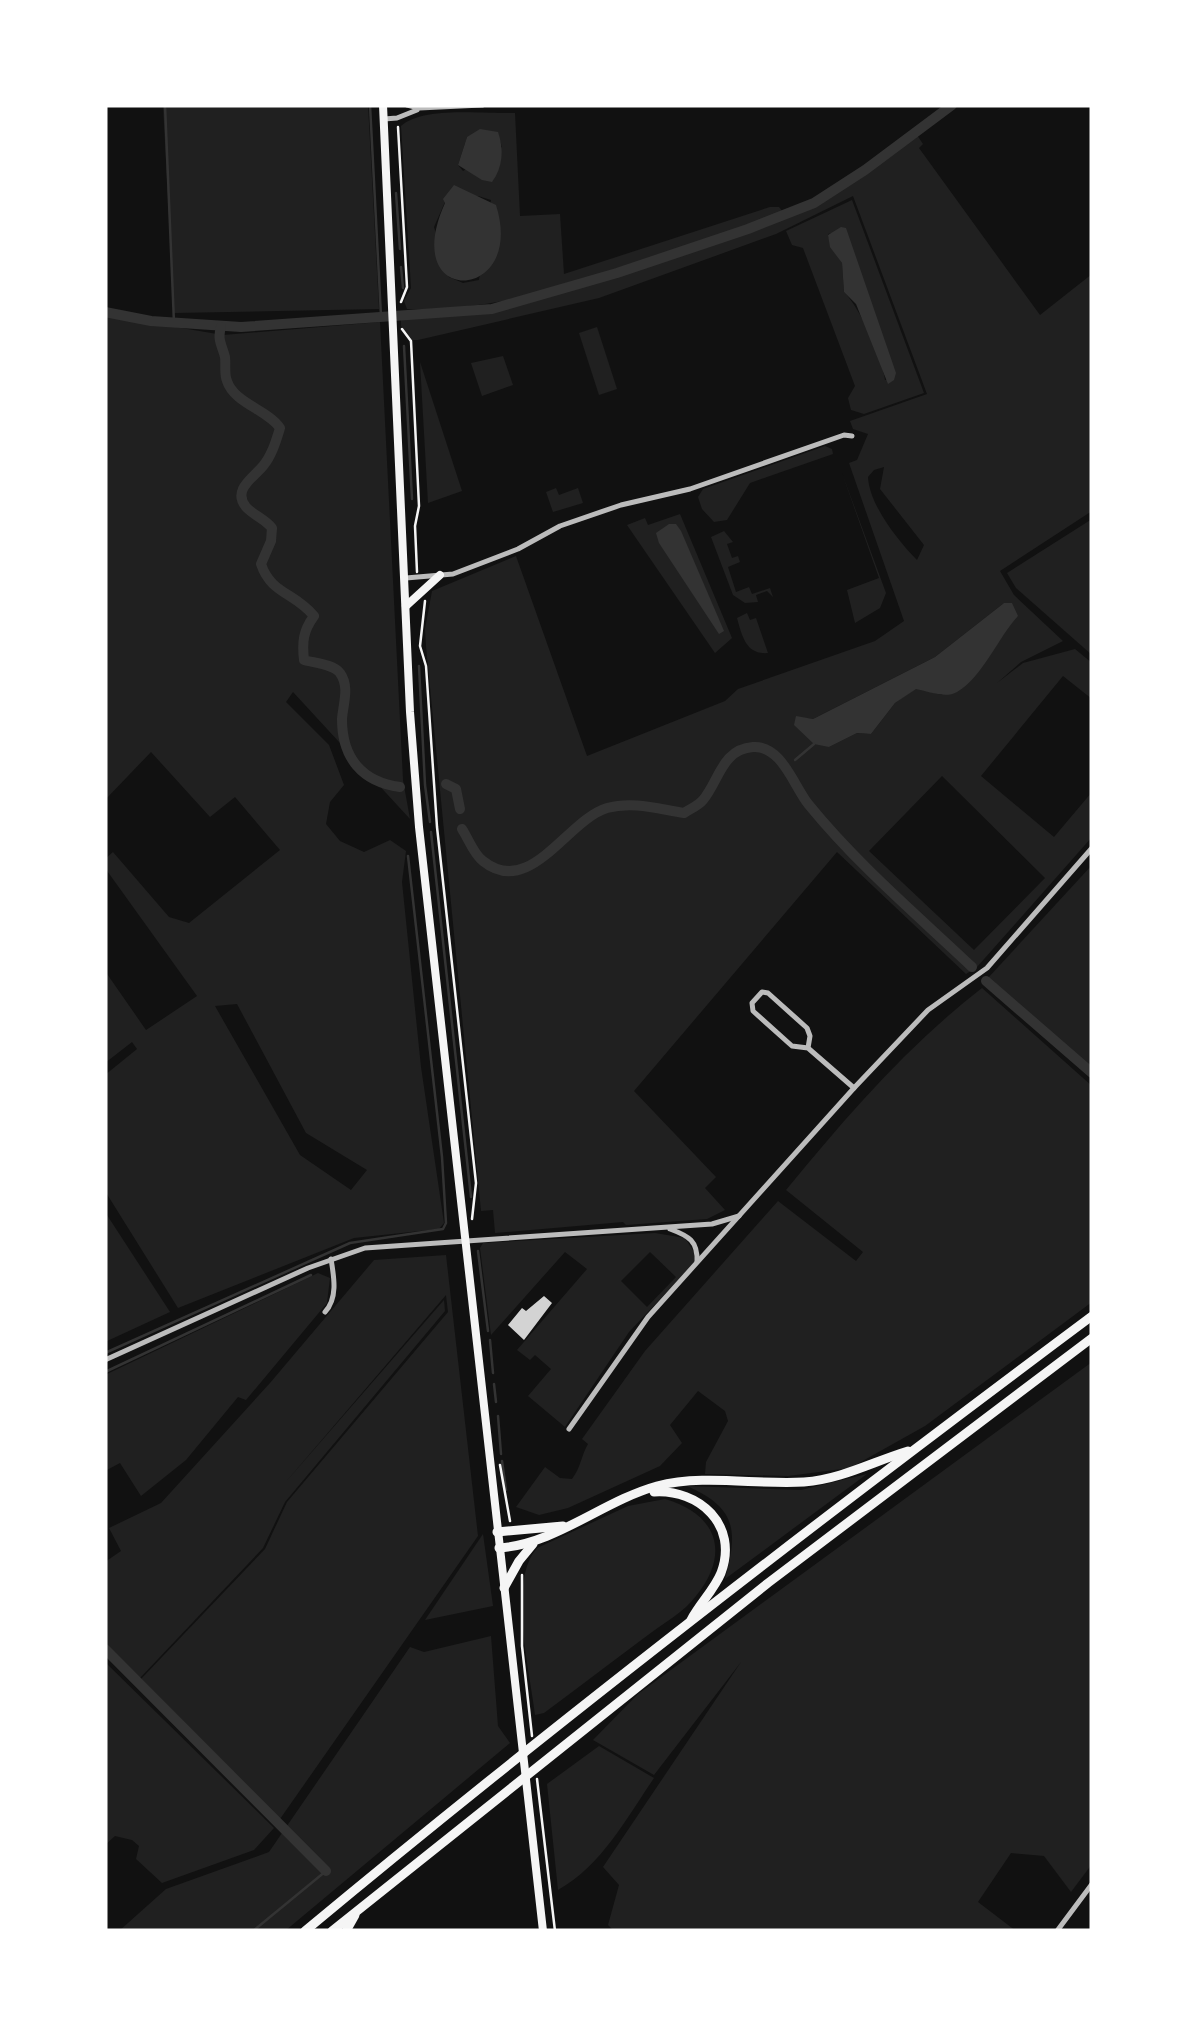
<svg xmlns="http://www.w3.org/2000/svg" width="1197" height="2036" viewBox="0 0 1197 2036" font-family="Rubik,sans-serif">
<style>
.green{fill:#202020;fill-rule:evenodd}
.water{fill:#333}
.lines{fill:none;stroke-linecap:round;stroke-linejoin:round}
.stream{stroke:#333;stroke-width:2.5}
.canal{stroke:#333;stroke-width:10}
.building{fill:#d3d3d3}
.path{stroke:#f5f5f5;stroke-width:2.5}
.minor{stroke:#bcbcbc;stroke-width:5}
.secondary{stroke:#f5f5f5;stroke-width:8}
.motorway{stroke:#f5f5f5;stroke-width:9}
</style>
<rect width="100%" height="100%" fill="#111"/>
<!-- green -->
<g class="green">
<polygon points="163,105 368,105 379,309 174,313"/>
<path d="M515,113L520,216L560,214L564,274L770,207H779L783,212C663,254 536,312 407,309L404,301L411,288L401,126C423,106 485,114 515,113ZM497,132L502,147L463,171L458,165L467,137ZM478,196L491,200L479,280L463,283L449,277L434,227L445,202Z"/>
<path d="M917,135L923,144L919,148L1040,315L1092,274V511L1000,571L1014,595L1063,641L1021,662L997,683L1023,663L1075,649L1092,663V699L1063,676L981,776L1054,837L1092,792V837L977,967L966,974L837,852L634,1091L716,1177L705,1188L725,1210L707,1219L626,1225L623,1222L495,1233L493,1210L481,1211L426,646L425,629L432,591L516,556L587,756L725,701L738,689L875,641L904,621L849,463L857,460L868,434L853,429L850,421L927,394L853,196L776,234L599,298L418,340H412L401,326V316H462L510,306L701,247L813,207L865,175ZM884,467L880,489L924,545L917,560C898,541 869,504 868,477L874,470ZM1004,603L942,695L916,688L895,703L871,734L857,733L829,747L796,717L813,719L935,657ZM942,776L1045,878L974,950L869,851Z"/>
<path d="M852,200L924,393L864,414L851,410L848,398L855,386L803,248L792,245L786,231ZM838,232L894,380H885C882,356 860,308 844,292L842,263L831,247L828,234Z"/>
<path d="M105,315L223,335L380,322L403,780L410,819L293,692L286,702L329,745L344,785L330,802L326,824L340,841L364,852L390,840L406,851L402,882L421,1067L444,1223L439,1229L354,1238L178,1308L105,1191V1075L137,1049L132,1042L105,1063V971L146,1030L197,996L105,868V859L113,852L169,917L189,923L280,850L235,797L210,817L151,752L105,800ZM237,1004L306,1133L367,1170L351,1190L300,1155L215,1006Z"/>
<polygon points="597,327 617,389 599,395 579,333"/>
<polygon points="503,356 513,385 482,396 471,363"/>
<polygon points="420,362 462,491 428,503"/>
<polygon points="825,446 832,449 833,454 750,483 727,520 714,522 702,509 698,497 703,489"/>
<polygon points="842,473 886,593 880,608 855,623 847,590 879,578"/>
<polygon points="556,488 559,495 578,488 583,503 553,512 546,492"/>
<polygon points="680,514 732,638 715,653 627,525 645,518 648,525"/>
<polygon points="1092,519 1092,655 1016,588 1007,573"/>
<polygon points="724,531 733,542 727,544 732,558 738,556 740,562 728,567 736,592 749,587 752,594 770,588 773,597 767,591 756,595 758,602 745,603 733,595 711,537"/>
<path d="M747,613L750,620L756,618L768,653C746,655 742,636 737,618Z"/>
<polygon points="1092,865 1092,1068 988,978"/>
<path d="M982,988L1092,1086V1302L925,1426L850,1468L788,1476L705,1474L706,1462L728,1421L725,1411L698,1391L670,1425L682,1443L660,1466L568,1508L539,1515L516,1507L545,1467L560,1478L572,1479C581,1467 581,1456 588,1444L582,1439L645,1351L778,1201L856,1261L863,1252L786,1190C846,1117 907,1046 982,988Z"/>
<polygon points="105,1212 170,1312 105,1342"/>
<path d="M655,1233L685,1238L694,1252V1263L629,1332L565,1427L528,1396L551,1369L535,1355L530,1360L517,1350L587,1269L565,1252L491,1335L480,1248L483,1243ZM650,1252L676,1277L647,1307L621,1281Z"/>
<polygon points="446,1255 478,1536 280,1819 141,1679 265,1549 287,1502 448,1312 446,1295 284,1484 444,1300 445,1311 285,1502 263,1548 140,1678 105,1644 105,1562 121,1551 109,1528 161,1503 270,1383 374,1260"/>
<polygon points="318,1273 330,1278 327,1303 246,1400 238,1397 186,1460 141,1496 120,1463 105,1471 105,1375"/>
<polygon points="1092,1362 1092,1864 1071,1892 1044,1856 1011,1853 978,1902 1016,1931 614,1931 608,1925 619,1885 603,1867 741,1662 654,1775 593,1740 638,1694"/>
<path d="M867,1474L725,1579C738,1531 737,1508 687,1486L801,1490Z"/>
<path d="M665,1499C717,1514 731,1553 696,1596C684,1612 664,1623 648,1635C613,1661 579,1687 544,1713L535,1715C530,1671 507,1582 537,1548L628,1506Z"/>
<polygon points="483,1534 493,1606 425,1620"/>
<polygon points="491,1636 498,1726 510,1743 285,1931 119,1931 166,1889 269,1852 410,1647 424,1652"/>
<polygon points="105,1662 274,1828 254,1850 162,1883 136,1859 139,1846 132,1840 115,1836 105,1845"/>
<path d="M599,1746L654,1778C626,1819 602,1865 558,1890L547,1784Z"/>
</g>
<!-- water -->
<g class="water">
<path d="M480,129L498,132C504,149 503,167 492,182L482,180L458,165L467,137Z"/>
<path d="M454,185L496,205C527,303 397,309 445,203L443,199Z"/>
<polygon points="841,227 846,228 896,373 894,380 888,384 856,304 844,292 842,263 830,247 828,235"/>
<polygon points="669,524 676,524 681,531 724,631 719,634 659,543 656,533"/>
<path d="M1004,603H1012L1018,616C999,636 982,678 957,692C945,699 928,691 916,689L895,703L871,734L857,733L829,747L814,744L794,725L796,716L813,719L935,657Z"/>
</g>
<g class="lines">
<!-- stream -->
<g class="stream">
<polyline points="165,105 174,323"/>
<polyline points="370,105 381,316"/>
<polyline points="396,193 400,249"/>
<polyline points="401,267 403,288"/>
<polyline points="404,346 412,499"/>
<polyline points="419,666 425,785 430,822"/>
<polyline points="795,760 814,744"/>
<polyline points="431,832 471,1197"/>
<polyline points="478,1251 488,1331"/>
<polyline points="490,1340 493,1373"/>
<polyline points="105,1353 350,1243 443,1229 446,1223 442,1157 408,856"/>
<polyline points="105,1372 311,1275"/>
<polyline points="494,1384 496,1402"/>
<polyline points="498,1416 501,1454"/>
<polyline points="502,1461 506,1490"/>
<polyline points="253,1931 326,1871"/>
</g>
<!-- canal -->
<g class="canal">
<polyline points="105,312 151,321 241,327 492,309 617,273 748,229 814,203 865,170 952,105"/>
<path d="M221,327C217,340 222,345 225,357C226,365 224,374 227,381C234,403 268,410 280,428C276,441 272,455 263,466C253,478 232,490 246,507C253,515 265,519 272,528L271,541L261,564C271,594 294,592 314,616C303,631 302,642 304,660C314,663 333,664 340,673C350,687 343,704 342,719C342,758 362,782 400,787"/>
<polyline points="446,784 456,789 460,809"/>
<path d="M462,829C468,838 474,855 483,861C530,899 567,820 607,808C633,801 658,809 684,813C690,809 698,806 703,800C719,781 722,749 753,747C782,745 794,787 809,805C857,864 917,915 972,967"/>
<polyline points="986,981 1092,1073"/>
<polyline points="105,1649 326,1871"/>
</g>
</g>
<!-- building -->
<polygon class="building" points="544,1296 552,1303 524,1340 508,1325 522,1308 526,1311"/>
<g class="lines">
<!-- path -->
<g class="path">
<polyline points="398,127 407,287 401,302"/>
<polyline points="402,329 411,341 419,506 415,526 417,572"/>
<polyline points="425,601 420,646 426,666 437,827 476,1183 472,1219"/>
<polyline points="500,1465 510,1521"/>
<polyline points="522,1575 522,1646 532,1736"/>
<polyline points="537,1779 555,1931"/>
</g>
<!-- minor -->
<g class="minor">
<polyline points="407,105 419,108 482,105"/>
<polyline points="384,119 397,118 417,110"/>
<polyline points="406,578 453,574 518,549 560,526 621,505 690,489 844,435 852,436"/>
<polyline points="808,1048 810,1036 807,1028 768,993 762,992 752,1003 753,1011 792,1046 808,1048 854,1088"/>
<path d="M670,1229C689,1236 698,1241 697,1262"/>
<path d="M325,1312C338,1298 334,1277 331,1259"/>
<polyline points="105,1360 308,1268 365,1248 712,1224 739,1216"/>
<polyline points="569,1429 648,1317 854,1088 928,1010 987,968 1092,848"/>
<polyline points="1057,1931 1092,1884"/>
</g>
<!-- secondary -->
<g class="secondary">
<polyline points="383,105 410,712 419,827 543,1931"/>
<polyline points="406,606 440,575"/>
</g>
<!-- motorway -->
<g class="motorway">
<path d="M654,1492C699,1489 739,1525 721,1573C714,1590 700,1603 691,1620"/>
<polyline points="497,1532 563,1526"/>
<path d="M499,1548C556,1544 603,1501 657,1486C704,1474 756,1485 804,1482C842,1479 872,1462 908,1451"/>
<polyline points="504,1588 519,1561 533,1544"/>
<path d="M305,1931C561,1718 825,1515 1092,1316"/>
<polyline points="332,1931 768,1583 1092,1338"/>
<polyline points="346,1931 355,1915"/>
</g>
</g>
<!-- border -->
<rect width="1197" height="2036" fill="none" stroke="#ffffff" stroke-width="215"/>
</svg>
